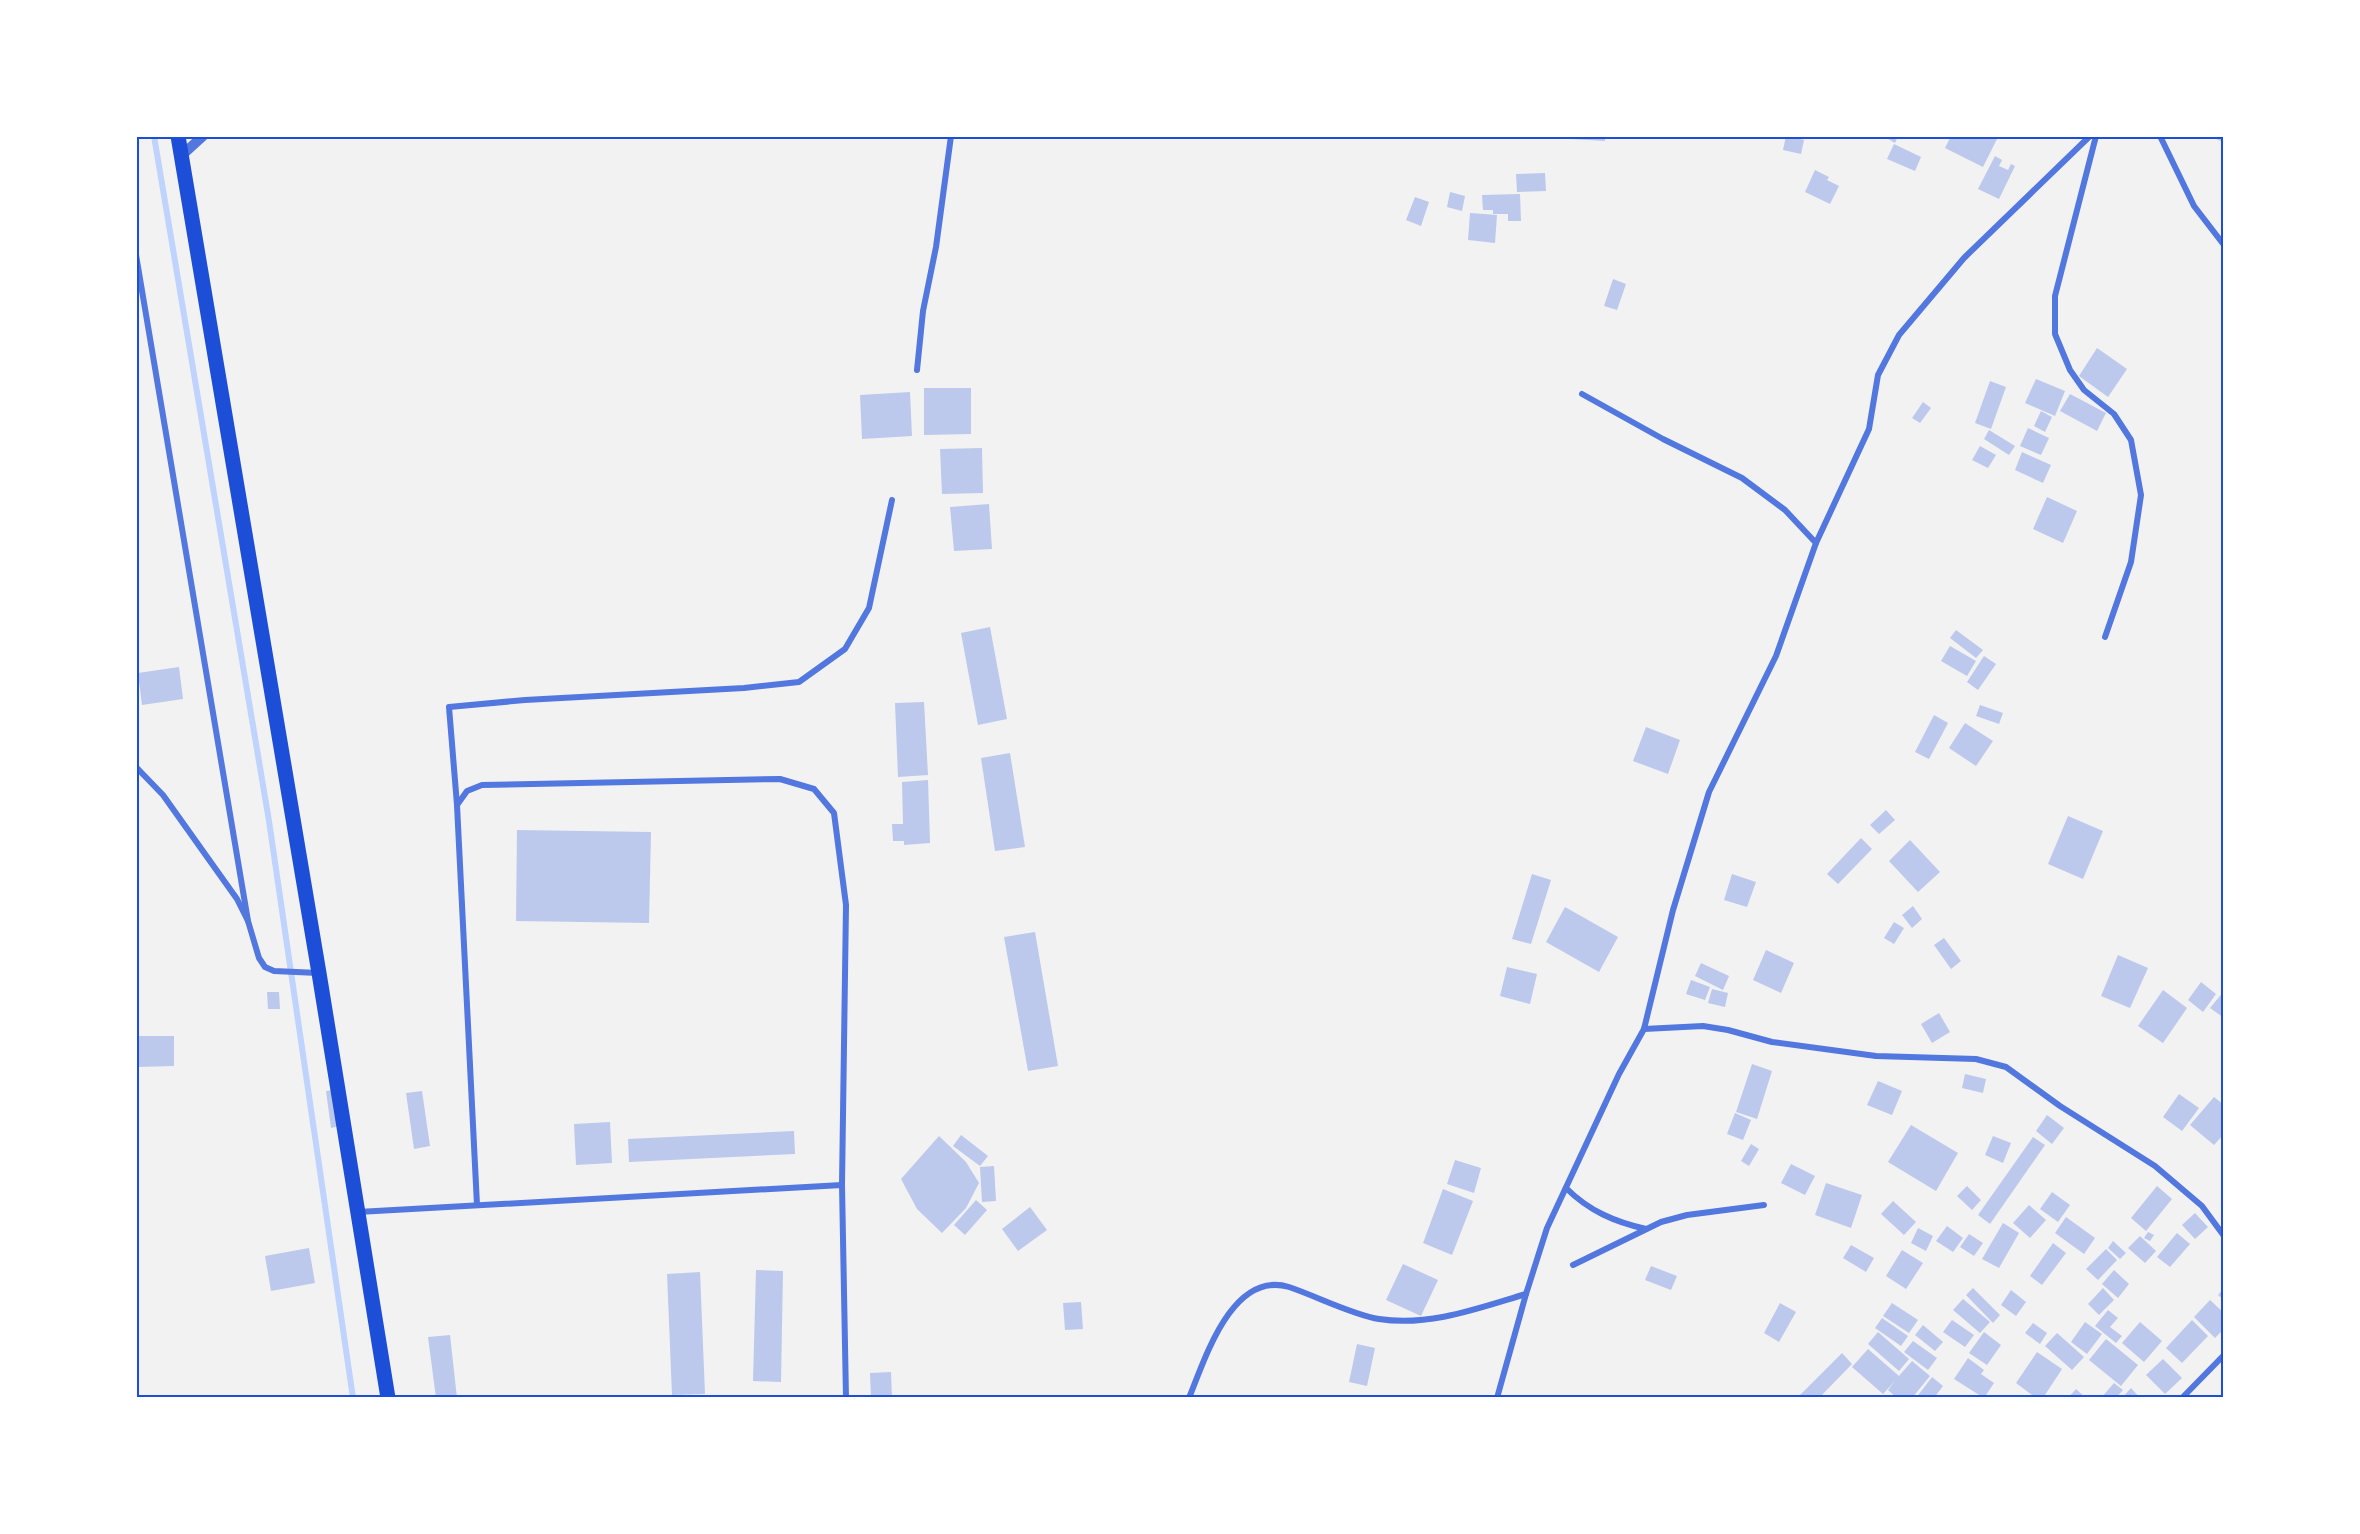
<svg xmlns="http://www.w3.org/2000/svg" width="2360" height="1534" viewBox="0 0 2360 1534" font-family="'Roboto Condensed',sans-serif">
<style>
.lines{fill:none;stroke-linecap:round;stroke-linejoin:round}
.stream{stroke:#bfd3fe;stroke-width:6}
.building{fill:#bdc9ec}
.minor{stroke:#5277de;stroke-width:6}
.tertiary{stroke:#5277de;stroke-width:10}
.primary{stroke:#1d4ed8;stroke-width:15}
.neatline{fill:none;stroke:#1d4ed8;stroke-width:2}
</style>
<rect width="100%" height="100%" fill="#f2f2f2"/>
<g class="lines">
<!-- stream -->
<polyline class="stream" points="154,136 269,821 353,1398"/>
</g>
<!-- building -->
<g class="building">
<polygon points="1553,136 1605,136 1605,141 1553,138"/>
<polygon points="1786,136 1804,140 1801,154 1783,150"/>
<polygon points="1883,136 1898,136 1895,143"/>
<polygon points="1951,136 1992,136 1997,139 1983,167 1945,148"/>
<polygon points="2211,136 2224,136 2224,143"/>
<polygon points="1894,144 1921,157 1915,171 1887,159"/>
<polygon points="1995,156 2002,160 1999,166 2008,170 2011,164 2015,166 1999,199 1978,189"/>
<polygon points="1815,170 1829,177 1827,180 1839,186 1830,204 1805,192"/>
<polygon points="1545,173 1546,191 1517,192 1516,174"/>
<polygon points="1450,192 1465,196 1462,211 1447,207"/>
<polygon points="1520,194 1521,221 1508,221 1508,214 1493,214 1493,210 1483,210 1482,195"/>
<polygon points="1415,197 1429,202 1421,226 1406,220"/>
<polygon points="1470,213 1497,215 1495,243 1468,240"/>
<polygon points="1613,279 1626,284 1617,310 1604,306"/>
<polygon points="2097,348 2127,369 2108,397 2079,376"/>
<polygon points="2036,379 2065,391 2055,416 2025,403"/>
<polygon points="1990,381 2006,387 1991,429 1975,423"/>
<polygon points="924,388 971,388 971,434 924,435"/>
<polygon points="910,392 912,436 862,439 860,395"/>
<polygon points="2070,394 2106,413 2097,431 2060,411"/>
<polygon points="1923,402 1931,408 1920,423 1912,418"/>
<polygon points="2041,411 2052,417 2045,432 2034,426"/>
<polygon points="2028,428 2049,438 2041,455 2020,446"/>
<polygon points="1989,430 2015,446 2009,455 1984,439"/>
<polygon points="1980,446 1996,455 1988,468 1972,460"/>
<polygon points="982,448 983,493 942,494 940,449"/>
<polygon points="2022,452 2051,465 2043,483 2015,470"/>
<polygon points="2047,497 2077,511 2063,543 2033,529"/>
<polygon points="989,504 992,549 954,551 950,507"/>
<polygon points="990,627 1007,719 978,725 961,633"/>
<polygon points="1956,630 1983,650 1976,658 1950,638"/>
<polygon points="1950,646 1976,661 1967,676 1941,661"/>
<polygon points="1984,656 1996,664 1978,690 1967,682"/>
<polygon points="179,667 183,699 142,705 138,673"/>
<polygon points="924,702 928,775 898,777 895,703"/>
<polygon points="1980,705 2003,713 1999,724 1976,716"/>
<polygon points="1934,715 1948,723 1929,759 1915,752"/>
<polygon points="1965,723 1993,741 1976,766 1949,748"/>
<polygon points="1646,727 1680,740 1668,774 1633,761"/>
<polygon points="1010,753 1025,847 995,851 981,758"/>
<polygon points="928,780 930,843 904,845 904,841 893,841 892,824 903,824 902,782"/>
<polygon points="1886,810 1895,820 1879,834 1870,825"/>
<polygon points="2068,816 2103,831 2083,879 2048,864"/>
<polygon points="517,830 651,832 649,923 516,921"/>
<polygon points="1861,838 1872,849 1838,884 1827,874"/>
<polygon points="1910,840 1940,872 1918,892 1889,861"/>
<polygon points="1532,874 1551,880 1531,944 1512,939"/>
<polygon points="1732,874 1756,882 1747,907 1724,900"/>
<polygon points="1913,906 1922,919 1912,928 1902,915"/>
<polygon points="1565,907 1618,937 1599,972 1546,942"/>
<polygon points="1894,922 1904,928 1894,944 1884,938"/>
<polygon points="1035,932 1058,1066 1028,1071 1004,937"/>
<polygon points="1944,938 1961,961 1951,969 1934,945"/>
<polygon points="1766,950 1794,963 1781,993 1753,980"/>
<polygon points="2118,955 2148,968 2130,1008 2101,996"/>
<polygon points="1701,963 1729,976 1723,990 1695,976"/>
<polygon points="1507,967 1537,974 1530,1004 1500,996"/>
<polygon points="1691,980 1710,987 1705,1000 1686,994"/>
<polygon points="2201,982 2216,994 2203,1012 2188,1000"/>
<polygon points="1712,989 1728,993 1725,1007 1708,1003"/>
<polygon points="2163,990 2187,1008 2163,1043 2138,1026"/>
<polygon points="2224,991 2224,1018 2210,1008"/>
<polygon points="267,992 279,992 280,1009 268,1009"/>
<polygon points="1939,1013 1950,1032 1932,1043 1921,1024"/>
<polygon points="136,1036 174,1036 174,1066 136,1067"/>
<polygon points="1752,1064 1772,1071 1757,1119 1736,1112"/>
<polygon points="1965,1074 1986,1079 1983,1093 1962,1088"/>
<polygon points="1878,1081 1902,1091 1892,1115 1867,1105"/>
<polygon points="335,1090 340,1126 331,1128 326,1091"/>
<polygon points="422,1091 430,1146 414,1149 406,1093"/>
<polygon points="2179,1094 2199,1108 2182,1131 2163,1117"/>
<polygon points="2214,1097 2224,1105 2224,1134 2214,1145 2190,1125"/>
<polygon points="1735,1113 1751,1120 1743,1140 1727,1134"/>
<polygon points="2047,1115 2064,1128 2052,1144 2036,1131"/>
<polygon points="610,1122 612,1163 576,1165 574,1124"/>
<polygon points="1911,1125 1958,1153 1936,1191 1888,1162"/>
<polygon points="794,1131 795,1154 629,1162 628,1139"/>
<polygon points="961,1135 988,1156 980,1166 953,1146"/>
<polygon points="939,1136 966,1162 979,1183 966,1208 942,1233 917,1209 901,1179"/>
<polygon points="1993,1136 2011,1143 2003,1163 1985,1155"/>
<polygon points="2033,1137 2045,1145 1990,1224 1978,1215"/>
<polygon points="1751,1144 1759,1149 1749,1166 1741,1161"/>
<polygon points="1455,1160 1481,1168 1474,1193 1447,1184"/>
<polygon points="1791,1164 1815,1176 1805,1195 1781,1183"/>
<polygon points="994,1166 996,1201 982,1202 980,1167"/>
<polygon points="1826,1183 1862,1195 1851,1228 1815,1215"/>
<polygon points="1967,1186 1981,1200 1972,1210 1957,1196"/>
<polygon points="2157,1186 2172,1199 2146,1231 2131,1218"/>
<polygon points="1443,1189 1473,1201 1452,1255 1423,1243"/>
<polygon points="2052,1192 2070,1205 2058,1222 2040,1209"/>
<polygon points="976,1200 987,1210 965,1235 954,1225"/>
<polygon points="1893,1201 1916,1222 1904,1235 1881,1214"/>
<polygon points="2029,1205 2046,1220 2030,1238 2013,1223"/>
<polygon points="1030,1207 1047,1230 1018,1251 1002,1229"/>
<polygon points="2195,1213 2208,1227 2195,1239 2182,1225"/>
<polygon points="2066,1217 2095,1238 2084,1254 2055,1233"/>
<polygon points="2003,1223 2019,1233 1999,1268 1982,1259"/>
<polygon points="1947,1226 1963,1238 1953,1252 1936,1241"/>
<polygon points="1918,1228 1933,1236 1926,1251 1911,1243"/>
<polygon points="2148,1232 2154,1235 2150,1241 2144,1238"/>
<polygon points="2177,1233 2190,1244 2170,1267 2157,1257"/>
<polygon points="1969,1234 1983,1243 1974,1256 1960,1247"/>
<polygon points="2140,1236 2156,1251 2145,1263 2128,1248"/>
<polygon points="2113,1241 2126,1253 2120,1259 2108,1248"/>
<polygon points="2053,1243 2066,1253 2042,1285 2030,1276"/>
<polygon points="1851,1245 1874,1258 1866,1272 1843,1258"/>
<polygon points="309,1248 315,1283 271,1291 265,1256"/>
<polygon points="2106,1249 2117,1260 2098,1280 2086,1269"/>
<polygon points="1902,1250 1923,1263 1906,1289 1886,1276"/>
<polygon points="1403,1264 1438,1280 1421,1316 1386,1300"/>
<polygon points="1651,1266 1677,1276 1671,1290 1645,1280"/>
<polygon points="756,1270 783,1271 781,1382 753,1381"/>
<polygon points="2114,1270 2129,1284 2118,1298 2102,1284"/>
<polygon points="700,1272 705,1394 672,1395 667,1274"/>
<polygon points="1973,1288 2000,1315 1993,1323 1966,1295"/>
<polygon points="2103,1288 2114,1300 2099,1315 2088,1304"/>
<polygon points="2224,1288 2224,1300 2218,1295"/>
<polygon points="2011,1290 2026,1302 2016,1316 2001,1305"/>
<polygon points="1963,1299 1990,1322 1980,1333 1953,1310"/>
<polygon points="2210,1300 2224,1313 2224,1329 2215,1338 2194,1317"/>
<polygon points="1081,1302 1083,1329 1065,1330 1063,1303"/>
<polygon points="1780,1303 1796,1312 1779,1342 1764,1333"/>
<polygon points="1892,1303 1918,1320 1909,1333 1883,1316"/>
<polygon points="2108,1310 2118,1318 2110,1327 2122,1336 2116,1343 2095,1326"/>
<polygon points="1882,1318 1908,1336 1901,1346 1875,1328"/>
<polygon points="1952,1320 1974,1335 1965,1347 1943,1332"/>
<polygon points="2192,1320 2208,1336 2182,1363 2166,1348"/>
<polygon points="2085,1322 2102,1334 2087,1354 2071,1342"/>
<polygon points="2140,1322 2162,1341 2144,1362 2122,1343"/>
<polygon points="2033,1323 2047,1333 2040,1344 2025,1333"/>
<polygon points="1923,1325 1943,1342 1935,1351 1915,1335"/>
<polygon points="1878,1332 1909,1359 1899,1371 1868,1344"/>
<polygon points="1984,1332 2001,1345 1987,1365 1969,1353"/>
<polygon points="2057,1333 2084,1357 2072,1370 2045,1346"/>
<polygon points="450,1335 457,1398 436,1398 428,1337"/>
<polygon points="2106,1339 2138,1365 2121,1386 2089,1360"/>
<polygon points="1913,1341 1937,1358 1928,1370 1904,1352"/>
<polygon points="1357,1344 1375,1348 1367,1386 1349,1382"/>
<polygon points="1868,1349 1899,1376 1912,1361 1930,1376 1912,1398 1897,1398 1888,1390 1895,1381 1883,1394 1852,1367"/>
<polygon points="2037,1352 2062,1369 2043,1398 2036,1398 2016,1383"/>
<polygon points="1842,1353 1852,1364 1819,1398 1803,1398 1800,1395"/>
<polygon points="1968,1358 1984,1370 1981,1374 1994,1383 1984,1398 1954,1379"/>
<polygon points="2163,1359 2182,1378 2165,1394 2146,1375"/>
<polygon points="891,1372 892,1398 871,1398 870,1373"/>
<polygon points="1932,1377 1943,1386 1934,1398 1916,1398"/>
<polygon points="2114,1383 2123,1390 2116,1398 2101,1398"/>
<polygon points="2131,1388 2140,1398 2122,1398"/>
<polygon points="2076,1389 2086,1398 2068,1398"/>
</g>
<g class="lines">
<!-- minor -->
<g class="minor">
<polyline points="2096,136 2055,296 2055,334 2070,370 2084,390 2114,414 2131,440 2141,495 2131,562 2105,637"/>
<polyline points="2160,136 2194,206 2224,245"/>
<polyline points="136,255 248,921"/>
<polyline points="917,370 923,311 936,247 951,136"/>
<polyline points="1816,543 1869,429 1878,375 1899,335 1964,258 2090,136"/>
<polyline points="136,767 163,795 237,899 248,921 259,958 265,967 274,971 318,973"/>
<polyline points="457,805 449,707 525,700 744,688 799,682 845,649 869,608 892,500"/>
<polyline points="1644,1029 1703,1026 1728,1030 1772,1042 1876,1056 1976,1059 2006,1067 2060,1106 2155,1166 2202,1206 2224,1236"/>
<path d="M1566,1188C1589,1211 1615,1222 1646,1229"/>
<polyline points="477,1205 457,805 467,791 482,785 780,779 814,789 834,813 846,905 842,1185"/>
<polyline points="358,1212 842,1185 846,1398"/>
<polyline points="1573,1265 1661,1222 1687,1215 1764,1205"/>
<path d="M1189,1398C1205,1359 1232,1270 1289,1287C1316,1296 1353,1315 1379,1319C1429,1327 1479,1308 1526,1294"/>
<polyline points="1497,1398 1526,1294 1547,1228 1619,1074 1644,1029 1673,910 1709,792 1776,656 1816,543 1785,510 1742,478 1663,439 1582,394"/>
<polyline points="2182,1398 2224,1355"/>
</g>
<!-- tertiary -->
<polyline class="tertiary" points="181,156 203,136"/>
<!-- primary -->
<polyline class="primary" points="178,136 319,973 388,1398"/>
</g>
<!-- border -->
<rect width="2360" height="1534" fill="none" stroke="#ffffff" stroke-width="276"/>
<rect x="138" y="138" width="2084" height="1258" class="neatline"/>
</svg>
